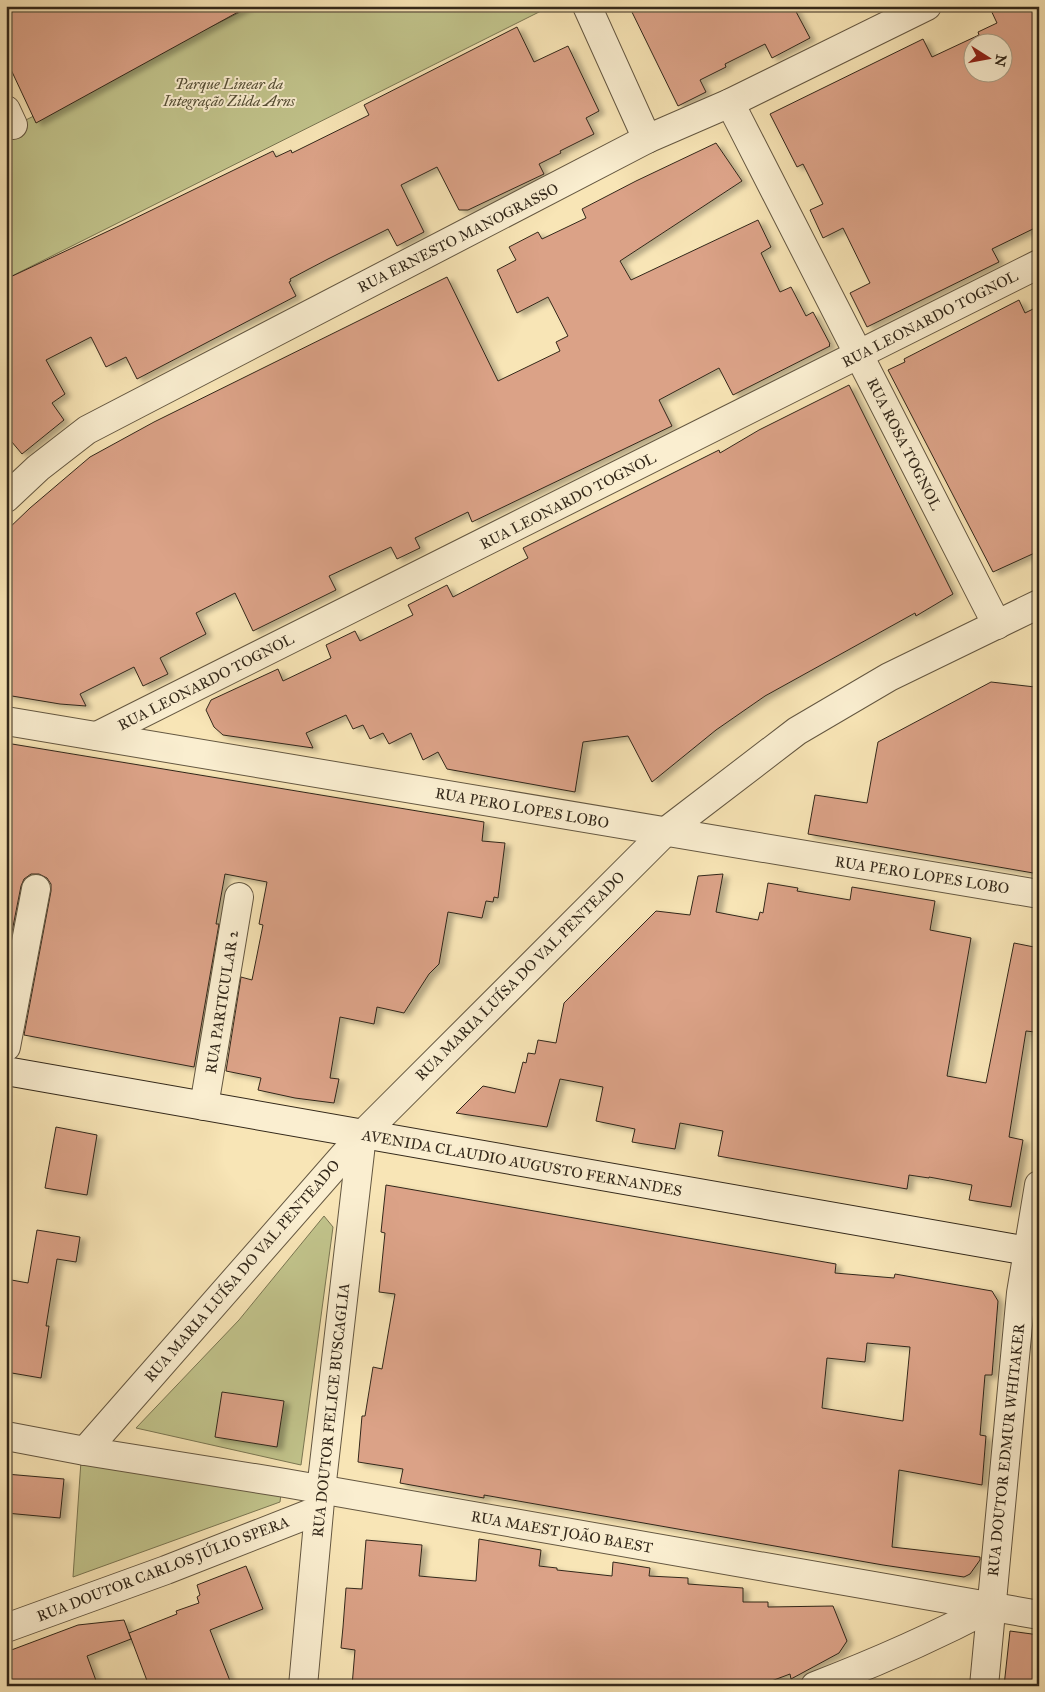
<svg xmlns="http://www.w3.org/2000/svg" width="1045" height="1692" viewBox="0 0 1045 1692" font-family="'IM FELL Great Primer',serif">
<style>
.green{fill:#c1c38b;stroke:#7a7652}
.building{fill:#dba287;stroke:#33281a;fill-rule:evenodd;filter:url(#shadow)}
.lines{fill:none;stroke-linecap:round;stroke-linejoin:round}
.street-casing{stroke:#645741;stroke-width:30}
.secondary-casing{stroke:#33281a;stroke-width:30}
.street{stroke:#faeed0;stroke-width:28}
.secondary{stroke:#faeed0;stroke-width:28}
.labels{text-anchor:middle;stroke-width:4;stroke-linejoin:round;paint-order:stroke}
.park-label{font-size:15px;font-style:italic;fill:#564f36;stroke:#faeed0}
.street-label{font-size:15px;fill:#33281a;stroke:#faeed0}
</style>
<defs>
<filter id="shadow"><feDropShadow dx="5.5" dy="3" stdDeviation="2.5" flood-color="#0004"/></filter>
</defs>
<rect width="100%" height="100%" fill="#f8e5b6"/>
<filter id="stains"><feTurbulence type="fractalNoise" baseFrequency=".004" numOctaves="4"/><feColorMatrix values="0 0 0 0 .2 0 0 0 0 .09 0 0 0 0 .02 0 0 0 .5 -.17"/></filter>
<radialGradient id="worn" r=".72"><stop offset=".6" stop-color="#630" stop-opacity="0"/><stop offset="1" stop-color="#630" stop-opacity=".3"/></radialGradient>
<!-- green -->
<g class="green">
<polygon points="252,6 551,6 6,279 6,130"/>
<polygon points="324,1216 333,1227 301,1465 136,1428 239,1320"/>
<polygon points="81,1461 281,1494 280,1502 73,1577"/>
</g>
<!-- building -->
<g class="building">
<polygon points="6,6 249,6 36,123 6,59"/>
<polygon points="629,6 793,6 810,38 772,58 765,44 725,64 726,67 700,80 706,92 678,106"/>
<path d="M989,6H1039V226L992,249L999,262L867,327L850,293L870,283L843,228L823,238L810,210L823,204L803,164L797,167L770,114L923,39L932,57L979,35L978,32L997,23ZM972,42H1002V72H972Z"/>
<polygon points="517,27 534,62 568,46 599,111 586,118 594,134 560,151 561,153 539,164 544,174 468,210 459,210 437,167 401,185 424,232 397,246 388,229 328,259 290,279 291,281 289,282 296,296 137,379 126,357 106,367 91,337 46,360 65,394 52,403 64,420 22,454 6,435 6,279 119,226 273,151 276,157 291,150 292,153 369,115 364,105"/>
<polygon points="716,143 742,181 620,261 631,280 758,220 771,247 761,253 780,292 791,287 806,316 813,312 830,344 829,345 830,346 733,395 719,368 659,400 672,426 472,522 468,512 415,538 420,548 397,559 391,547 329,576 336,590 253,631 235,593 196,613 206,634 160,658 168,674 143,686 134,667 80,694 86,706 60,704 6,695 6,531 30,508 90,457 154,422 447,277 498,381 560,351 556,342 568,336 548,297 517,313 497,270 516,260 509,247 538,232 542,239 586,218 582,209 636,181"/>
<polygon points="1019,300 1025,313 1039,306 1039,551 993,572 888,370 905,362 904,359"/>
<polygon points="849,385 953,594 916,616 915,613 765,696 716,730 652,782 628,736 583,742 575,792 447,769 438,752 423,760 411,733 389,744 383,733 370,739 363,725 353,729 346,715 306,733 313,748 223,735 214,727 206,710 211,700 278,669 283,681 331,658 326,645 355,631 360,641 413,615 408,605 447,585 453,597 528,558 523,548 719,450 720,453 759,430"/>
<polygon points="991,682 1035,687 1035,689 1039,689 1039,874 808,834 815,795 867,803 878,742"/>
<polygon points="6,743 484,822 482,841 505,843 498,898 494,897 493,902 486,901 482,918 448,912 439,964 429,974 404,1013 377,1007 374,1024 340,1017 330,1078 339,1079 334,1103 295,1098 258,1090 261,1078 226,1071 241,977 252,980 263,925 259,924 267,882 225,874 216,924 219,924 194,1067 24,1035 51,891 51,884 47,878 39,874 31,874 24,879 21,886 6,962"/>
<polygon points="723,874 716,912 758,920 760,912 763,913 768,883 798,888 797,891 850,900 852,887 935,901 930,930 971,938 947,1076 986,1083 1014,943 1039,948 1039,1009 1035,1032 1026,1031 1009,1137 1023,1140 1011,1207 969,1200 972,1185 929,1177 929,1178 909,1175 907,1189 718,1156 723,1131 680,1123 675,1149 632,1142 635,1129 596,1121 603,1087 560,1079 547,1127 456,1113 483,1086 515,1093 523,1062 526,1063 528,1053 535,1054 538,1040 556,1043 564,1003 656,911 690,915 698,876"/>
<polygon points="56,1127 97,1135 87,1195 45,1188"/>
<path d="M386,1185L836,1264L835,1273L894,1278L895,1274L992,1291L998,1301L992,1375H985L980,1435L986,1436L982,1485L899,1470L892,1547L980,1557V1560L970,1574L964,1577L883,1565L484,1495V1498L400,1483L403,1469L358,1462L362,1416H365L373,1367L382,1369L395,1294L379,1292L385,1233L381,1232ZM867,1343L910,1347L903,1421L822,1408L827,1358L865,1362Z"/>
<polygon points="37,1230 80,1237 76,1262 57,1259 46,1326 49,1326 41,1378 6,1372 6,1279 28,1283"/>
<polygon points="222,1392 284,1401 277,1447 215,1437"/>
<polygon points="6,1474 64,1479 60,1518 6,1513"/>
<polygon points="479,1539 541,1550 539,1566 557,1568 557,1570 612,1576 613,1562 650,1568 649,1576 688,1578 688,1584 743,1588 743,1602 768,1602 768,1607 833,1606 847,1641 839,1653 791,1679 790,1674 758,1686 352,1686 355,1650 341,1648 343,1627 346,1588 362,1589 366,1540 422,1545 419,1576 476,1581"/>
<polygon points="246,1566 263,1609 210,1630 232,1686 149,1686 129,1633 177,1614 176,1611 199,1603 197,1597 200,1595 197,1585"/>
<polygon points="124,1620 131,1639 87,1656 98,1686 6,1686 6,1652 78,1625"/>
<polygon points="1010,1631 1039,1635 1039,1686 1004,1686"/>
</g>
<g class="lines">
<defs>
<g id="street">
<polyline points="587,6 647,139"/>
<polyline points="730,103 997,625"/>
<polyline points="6,110 13,125"/>
<polyline points="6,498 38,468 87,430 647,139 730,103 927,6"/>
<polyline points="6,721 1039,894"/>
<polyline points="97,736 1039,264"/>
<polyline points="6,1047 36,889"/>
<polyline points="204,1106 239,897"/>
<polyline points="6,1436 85,1451 285,1483 1039,1615"/>
<polyline points="85,1451 362,1135 665,832 797,731 889,677 1039,604"/>
<polyline points="6,1628 166,1570 319,1510"/>
<polyline points="303,1686 321,1490 362,1135"/>
<path d="M815,1686C875,1663 934,1637 991,1607"/>
<polyline points="984,1686 1021,1293 1039,1185"/>
</g>
<polyline id="secondary" points="6,1071 1039,1253"/>
</defs>
<!-- street casing -->
<use href="#street" class="street-casing"/>
<!-- secondary casing -->
<use href="#secondary" class="secondary-casing"/>
<!-- street -->
<use href="#street" class="street"/>
<!-- secondary -->
<use href="#secondary" class="secondary"/>
</g>
<g class="labels">
<!-- park labels -->
<g class="park-label">
<text x="229" y="89">Parque Linear da<tspan x="229" dy="17">Integração Zilda Arns</tspan></text>
</g>
<!-- street labels -->
<g class="street-label">
<text transform="translate(458 238) rotate(-27)" y="5">RUA ERNESTO MANOGRASSO</text>
<text transform="translate(930 319) rotate(-27)" y="5">RUA LEONARDO TOGNOL</text>
<text transform="translate(904 444) rotate(63)" y="5">RUA ROSA TOGNOL</text>
<text transform="translate(568 501) rotate(-27)" y="5">RUA LEONARDO TOGNOL</text>
<text transform="translate(206 682) rotate(-27)" y="5">RUA LEONARDO TOGNOL</text>
<text transform="translate(522 808) rotate(10)" y="5">RUA PERO LOPES LOBO</text>
<text transform="translate(922 875) rotate(9)" y="5">RUA PERO LOPES LOBO</text>
<text transform="translate(520 976) rotate(-45)" y="5">RUA MARIA LUÍSA DO VAL PENTEADO</text>
<text transform="translate(222 1002) rotate(-81)" y="5">RUA PARTICULAR 2</text>
<text transform="translate(522 1163) rotate(10)" y="5">AVENIDA CLAUDIO AUGUSTO FERNANDES</text>
<text transform="translate(242 1271) rotate(-49)" y="5">RUA MARIA LUÍSA DO VAL PENTEADO</text>
<text transform="translate(331 1410) rotate(-84)" y="5">RUA DOUTOR FELICE BUSCAGLIA</text>
<text transform="translate(1006 1450) rotate(-84)" y="5">RUA DOUTOR EDMUR WHITAKER</text>
<text transform="translate(562 1532) rotate(10)" y="5">RUA MAEST JOÃO BAEST</text>
<text transform="translate(163 1569) rotate(-21)" y="5">RUA DOUTOR CARLOS JÚLIO SPERA</text>
</g>
</g>
<!-- margin -->
<rect width="1045" height="1692" fill="none" stroke="#f8e5b6" stroke-width="25"/>
<rect x="8" y="8" width="1030" height="1677" fill="none" stroke="#33281a" stroke-width="2.5"/>
<rect x="12" y="12" width="1020" height="1667" fill="none" stroke="#33281a"/>
<!-- north arrow -->
<g transform="translate(988 58) rotate(101)"><circle r="24" fill="#faeed0" stroke="#aa9f87"/>
<path d="M0-4L9 19L0 12L-9 19Z" fill="#8f2418"/>
<text y="-8" font-size="14" font-weight="bold" text-anchor="middle" fill="#33281a">N</text>
</g>
<rect width="100%" height="100%" filter="url(#stains)"/>
<rect width="100%" height="100%" fill="url(#worn)"/>
</svg>
